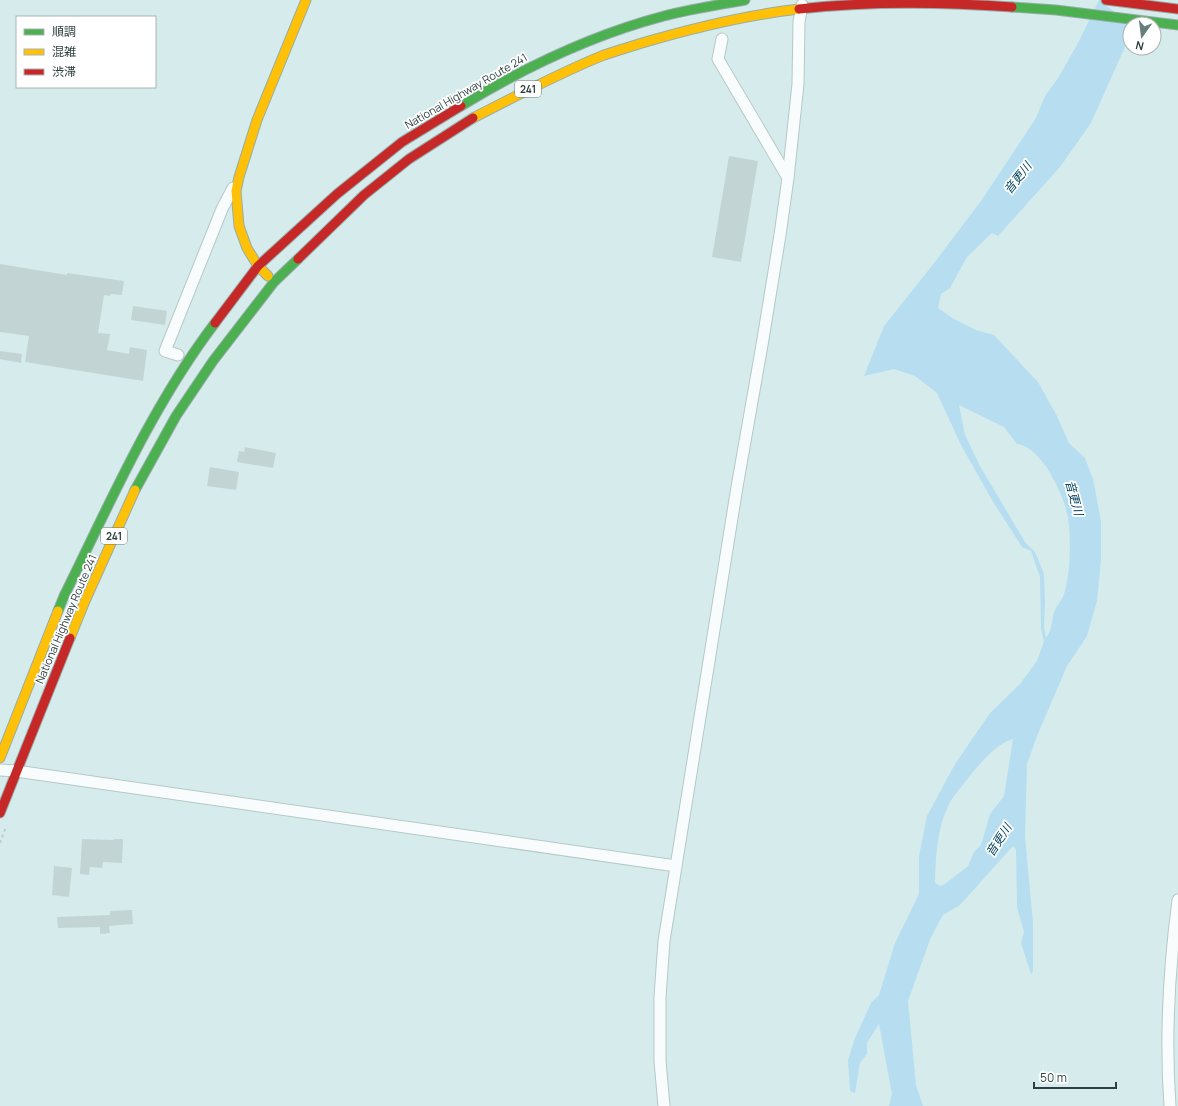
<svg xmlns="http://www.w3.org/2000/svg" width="1178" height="1106" viewBox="0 0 1178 1106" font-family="Manrope,'Noto Sans JP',sans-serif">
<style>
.water{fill:#b6def0;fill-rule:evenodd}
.building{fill:#c3d4d5}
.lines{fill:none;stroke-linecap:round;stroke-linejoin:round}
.street-casing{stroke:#b6c8c7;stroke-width:13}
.fast-casing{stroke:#96adaa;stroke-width:11}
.slow-casing{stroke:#96adaa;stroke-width:11}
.jam-casing{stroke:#96adaa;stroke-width:11}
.path{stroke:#c3cccc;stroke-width:2;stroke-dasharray:3 3;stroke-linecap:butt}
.street{stroke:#f9fcfc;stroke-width:11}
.fast{stroke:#4caf50;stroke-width:9}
.slow{stroke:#ffc107;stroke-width:9}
.jam{stroke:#c62828;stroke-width:9}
.labels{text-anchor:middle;stroke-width:3.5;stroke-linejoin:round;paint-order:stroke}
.shield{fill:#fff;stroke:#6d7979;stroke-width:1}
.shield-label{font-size:10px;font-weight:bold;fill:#2f3f3f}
.street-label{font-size:11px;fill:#2f3f3f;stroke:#fff}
.water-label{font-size:12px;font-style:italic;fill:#074761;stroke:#fff}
</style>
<rect width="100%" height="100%" fill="#d6ecec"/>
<!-- water -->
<path class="water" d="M1099,0L1130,24L1129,38L1091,123L1060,167L998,236L992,233L967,257L950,288L941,294L938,308L954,319L976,330L994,335L1038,382L1056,414L1069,443L1085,458L1093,479L1101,521V560L1097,601L1087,636L1067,666L1037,736L1027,764L1025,836L1033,923V972L1031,974L1021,943L1024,932L1017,907L1016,850L1013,846L960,905L943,915L931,937L908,1001L916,1085L923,1106H889L892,1094L879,1024L867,1043V1054L860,1063L855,1093L850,1091L848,1060L855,1038L871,1003L879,995L895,943L919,894V856L927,816L955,764L990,713L1020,684L1037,661L1044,641L1041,629L1040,577L1031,551L1022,547L992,500L961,445L937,393L915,376L894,369L864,376L884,326L931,267L981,201L1036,118L1045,96L1058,78L1078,43ZM959,405L1004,427L1017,444C1029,445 1040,458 1047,468C1055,481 1062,495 1066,509C1072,529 1071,577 1063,597C1061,601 1057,605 1055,610C1051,620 1053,629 1046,638L1044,627L1045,602L1044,574L1035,552L1025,542L980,466L965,435ZM1013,739L1004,796L990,814L981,845L974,852L968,866L945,884L940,886L935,883C936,854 937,821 954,796C960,788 967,780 973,772C984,759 997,744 1013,739Z"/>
<!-- building -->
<g class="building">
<polygon points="729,156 758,161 741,262 712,257"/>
<polygon points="0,264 67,275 67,273 124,281 122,295 110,294 110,296 104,295 98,333 110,334 107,350 129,354 130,347 147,350 143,381 25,362 29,336 0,332"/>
<polygon points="133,306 167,311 165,325 131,320"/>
<polygon points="0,351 22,354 21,363 0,359"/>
<polygon points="245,447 276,453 273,468 237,462 239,451 244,452"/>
<polygon points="210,467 239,472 236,490 207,486"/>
<polygon points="82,839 114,840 114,839 123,839 122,863 103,862 102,868 90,867 89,875 80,874"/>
<polygon points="54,866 72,868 69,897 52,895"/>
<polygon points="132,910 133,924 109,926 110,933 100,934 100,927 58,928 57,917 110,915 110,911"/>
</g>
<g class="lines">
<defs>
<g id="street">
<polyline points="788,178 798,84 799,22 802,5"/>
<polyline points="178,355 165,351 222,209 233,188"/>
<polyline points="0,770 16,771 676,866"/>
<polyline points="664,1106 660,1061 660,997 664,941 737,487 762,345 780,235 788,178 718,59 722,39"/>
<path d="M1170,1106C1165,1037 1169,968 1178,900"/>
</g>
<g id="fast">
<polyline points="1012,7 1056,10 1178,25"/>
<path d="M461,106C525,67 592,35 664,16C691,9 718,5 745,0"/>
<polyline points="135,490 176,416 213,361 274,282 298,259"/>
<path d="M58,611L64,596C110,503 152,406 215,323"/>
</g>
<g id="slow">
<path d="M473,118C516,96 559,73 604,55C616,51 629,47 642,43C693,28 746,15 799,9"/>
<polyline points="268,276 258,266 247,248 239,226 236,191 239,177 257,120 306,0"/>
<polyline points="70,638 85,601 135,490"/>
<polyline points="0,758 58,611"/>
</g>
<g id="jam">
<polyline points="1106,0 1178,9"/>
<path d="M799,9C869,1 942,2 1012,7"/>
<polyline points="298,259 364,195 409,159 473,118"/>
<polyline points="215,323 258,266 337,194 402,142 461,106"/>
<polyline points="0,813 70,638"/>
</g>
</defs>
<!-- street casing -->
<use href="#street" class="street-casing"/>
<!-- fast casing -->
<use href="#fast" class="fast-casing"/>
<!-- slow casing -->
<use href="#slow" class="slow-casing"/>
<!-- jam casing -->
<use href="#jam" class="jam-casing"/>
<!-- path -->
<polyline class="path" points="0,843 6,827"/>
<!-- street -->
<use href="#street" class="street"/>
<!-- fast -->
<use href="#fast" class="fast"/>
<!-- slow -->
<use href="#slow" class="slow"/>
<!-- jam -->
<use href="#jam" class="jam"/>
</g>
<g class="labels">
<!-- shield labels -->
<g class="shield">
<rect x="515" y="81" width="26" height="16" rx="3"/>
<rect x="101" y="528" width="26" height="16" rx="3"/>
</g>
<g class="shield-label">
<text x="528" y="93">241</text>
<text x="114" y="540">241</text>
</g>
<!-- street labels -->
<g class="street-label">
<text transform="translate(466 91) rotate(-30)" y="4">National Highway Route 241</text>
<text transform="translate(66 619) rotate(-67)" y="4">National Highway Route 241</text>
</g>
<!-- water labels -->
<g class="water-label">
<text transform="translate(1018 178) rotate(-52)" y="4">音更川</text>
<text transform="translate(1074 498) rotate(75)" y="4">音更川</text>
<text transform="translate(999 840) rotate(-57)" y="4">音更川</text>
</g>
</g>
<!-- legend -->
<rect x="16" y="16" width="140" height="72" fill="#ffffff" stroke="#acb2b2"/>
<rect x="24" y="29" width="20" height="6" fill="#4caf50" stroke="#acb2b2"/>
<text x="52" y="36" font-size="12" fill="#2f3f3f">順調</text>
<rect x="24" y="49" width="20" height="6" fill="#ffc107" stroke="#acb2b2"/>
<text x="52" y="56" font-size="12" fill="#2f3f3f">混雑</text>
<rect x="24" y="69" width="20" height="6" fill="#c62828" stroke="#acb2b2"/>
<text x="52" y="76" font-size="12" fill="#2f3f3f">渋滞</text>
<!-- north arrow -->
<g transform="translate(1142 36) rotate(194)"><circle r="19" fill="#ffffff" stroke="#acb2b2"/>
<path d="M0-3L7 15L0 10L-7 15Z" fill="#697c7c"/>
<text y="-6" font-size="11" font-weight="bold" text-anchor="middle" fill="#2f3f3f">N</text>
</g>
<!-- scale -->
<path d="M1034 1082v6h82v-6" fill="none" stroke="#2f3f3f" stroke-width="2"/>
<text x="1040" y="1082" font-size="12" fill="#2f3f3f" stroke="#ffffff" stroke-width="3" paint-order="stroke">50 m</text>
</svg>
